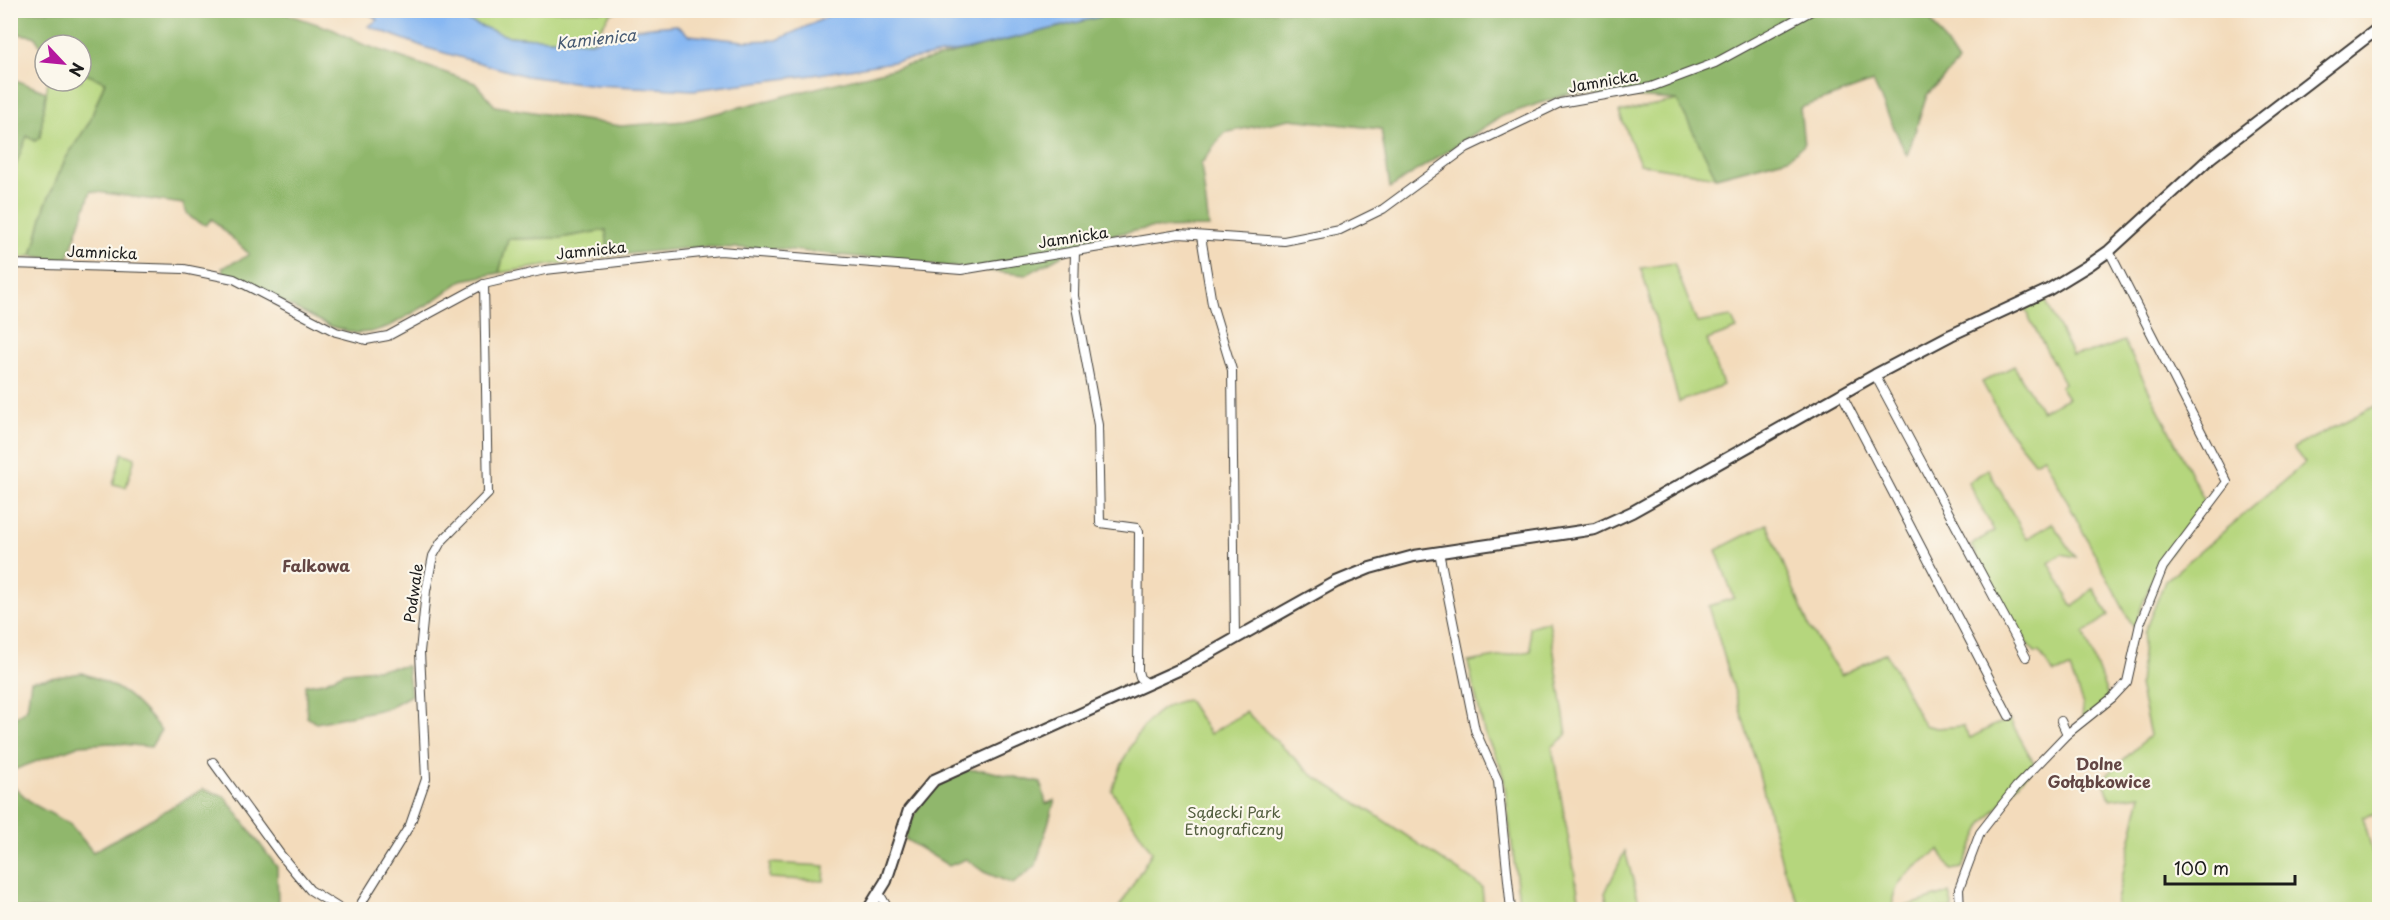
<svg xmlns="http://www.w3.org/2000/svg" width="2390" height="920" viewBox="0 0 2390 920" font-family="'Playpen Sans',sans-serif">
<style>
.green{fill:#b5d67d;stroke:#68794c;stroke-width:1.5}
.forest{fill:#90b76c;stroke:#566a44;stroke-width:1.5}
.water{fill:#87b7f2;stroke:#526a87;stroke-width:1.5}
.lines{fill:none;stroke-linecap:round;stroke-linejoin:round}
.street-casing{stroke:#3c3934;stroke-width:10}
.secondary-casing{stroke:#3c3934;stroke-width:14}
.street{stroke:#fff;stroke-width:8}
.secondary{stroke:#fff;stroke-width:10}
.labels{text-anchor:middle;stroke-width:4.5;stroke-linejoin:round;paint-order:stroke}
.street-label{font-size:15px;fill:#1c1c1c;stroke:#fbf7ec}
.park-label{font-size:15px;fill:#525d3e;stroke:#fbf7ec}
.water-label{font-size:16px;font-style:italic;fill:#475a72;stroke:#fbf7ec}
.neighbourhood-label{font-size:16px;font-weight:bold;fill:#634644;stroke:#fbf7ec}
</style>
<rect width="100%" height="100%" fill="#fbf7ec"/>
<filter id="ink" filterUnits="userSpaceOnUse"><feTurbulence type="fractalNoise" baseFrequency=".0167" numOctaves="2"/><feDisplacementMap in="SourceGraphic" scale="12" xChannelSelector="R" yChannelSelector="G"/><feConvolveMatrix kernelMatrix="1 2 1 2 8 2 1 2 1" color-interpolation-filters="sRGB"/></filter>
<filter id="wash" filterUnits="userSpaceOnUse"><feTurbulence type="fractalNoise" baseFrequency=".008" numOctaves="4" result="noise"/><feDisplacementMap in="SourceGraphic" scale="24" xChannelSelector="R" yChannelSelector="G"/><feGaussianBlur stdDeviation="1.35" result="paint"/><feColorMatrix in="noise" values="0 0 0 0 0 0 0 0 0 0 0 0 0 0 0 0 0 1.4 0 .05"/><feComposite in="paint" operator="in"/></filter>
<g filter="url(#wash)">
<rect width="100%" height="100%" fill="#f3dbbb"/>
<!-- green -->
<g class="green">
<polygon points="440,11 617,11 610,14 591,42 507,36"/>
<path d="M81,72L105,81L89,123L66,158L45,206L32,256L11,259C11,212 5,180 27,136H40L48,81H81Z"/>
<polygon points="1678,100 1716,177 1640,164 1619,112"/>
<polygon points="607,230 608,256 499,273 508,239 560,238"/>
<polygon points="1674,263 1697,323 1731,317 1737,329 1707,340 1723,385 1679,402 1641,268"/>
<polygon points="2044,297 2072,355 2097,351 2124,341 2206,504 2154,574 2137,619 2139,623 2133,627 2044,457 2034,462 2010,432 1982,382 2014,366 2041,411 2068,398 2060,386 2064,383 2024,308"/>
<polygon points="2377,405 2380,409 2380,813 2363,818 2379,875 2379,909 2115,909 2141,795 2110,799 2103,779 2150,735 2139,685 2144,633 2165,581 2305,463 2293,448"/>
<polygon points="122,453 135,458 126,487 113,484"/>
<polygon points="1988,469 2027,539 2052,523 2076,557 2062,554 2049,563 2073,607 2093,588 2109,615 2084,633 2109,699 2082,720 2083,705 2070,669 2054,673 2039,652 2035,652 2023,639 1971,545 1994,531 1968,482"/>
<path d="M1767,524L1810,629L1841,675L1886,653L1924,725L1937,728L1963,726L1970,738L1995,725L2010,720L2035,765L1982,825L1962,868L1951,870L1939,850C1919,865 1889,880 1893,909H1801L1783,867L1757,766L1709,606L1734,598L1716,550Z"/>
<polygon points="1549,621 1567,735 1552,747 1581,909 1520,909 1504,780 1500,765 1484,732 1468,662 1531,651 1529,627"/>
<path d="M1188,700L1210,734L1246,712L1312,775L1374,814L1482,887L1484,909H1118L1152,852L1112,791C1123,757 1146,703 1188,700Z"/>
<polygon points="1625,851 1641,909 1609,909 1605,893"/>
<polygon points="770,863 825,866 824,881 769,878"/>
<polygon points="1949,893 1953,909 1897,909"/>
</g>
<!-- forest -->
<g class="forest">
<path d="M11,11H278L332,29L362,44L475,83L495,106L621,126L685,121L1123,11H1925L1958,62L1927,95L1907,156L1873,82L1800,108L1804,145L1788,158L1716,177L1677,100L1571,93L1502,116L1390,188L1381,129L1290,119L1224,133L1201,164L1209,227L1150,228L1091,239L1026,275L782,249L700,247L608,256L606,230L560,238L508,239L499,273L463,280L432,302L390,326L371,332L355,333L330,326L224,273L222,268C232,262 240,261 249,254L212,219L206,225C194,221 187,217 183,204L91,191L67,261L32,256L45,206L66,158L89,123L105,82L81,72V45H45V52L34,36L11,33Z"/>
<polygon points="11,78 46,92 40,137 35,141 27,136 11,177"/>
<polygon points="407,666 411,695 388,708 316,723 307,717 305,685 324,682 345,672"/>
<path d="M82,673C123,687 133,697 161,730L151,747L111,743L80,745L11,771V721L27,708L31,681Z"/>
<path d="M968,770H984L1041,783L1046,804L1055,800L1036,865L1013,884L984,872L966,859L949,866L905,839C915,804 934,781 968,770Z"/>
<polygon points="11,784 33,804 70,824 93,852 203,789 225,797 277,867 278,904 276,910 11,909"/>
</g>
<!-- water -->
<polygon class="water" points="365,11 440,11 507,36 591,42 630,29 676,25 689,35 744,41 777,40 840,11 1123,11 966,50 813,75 693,90 595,85 526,76 427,48 368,26 378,20"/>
</g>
<g filter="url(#ink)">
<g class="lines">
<defs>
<g id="street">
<polyline points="1201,236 1212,304 1232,370 1235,637"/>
<polyline points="1075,251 1074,296 1098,425 1100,523 1137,528 1139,532 1138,671 1140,678 1148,684"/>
<polyline points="10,264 184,269 234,279 336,332 366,340 388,336 484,284 545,270 720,251 961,270 1179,234 1284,241 1340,230 1383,209 1466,148 1560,103 1651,87 1715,63 1813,10"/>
<polyline points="1875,375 2026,657"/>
<polyline points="1841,393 2009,716"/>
<polyline points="1439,552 1475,730 1498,781 1511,910"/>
<polyline points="2061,721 2067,734"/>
<polyline points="213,762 280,854 310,890 342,910"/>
<polyline points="879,893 889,910"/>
<polyline points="357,910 410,825 426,779 420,652 426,591 433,556 441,542 488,494 484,284"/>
<polyline points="1960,910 1959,889 1980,833 2016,787 2067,734 2112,698 2127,682 2140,624 2163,567 2227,482 2109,251"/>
</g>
<polyline id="secondary" points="868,910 886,881 909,810 934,780 1185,667 1336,582 1370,568 1414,556 1595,529 1632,512 1875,375 1951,335 2048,290 2089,265 2109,251 2210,158 2380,27"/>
</defs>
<!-- street casing -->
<use href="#street" class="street-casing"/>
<!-- secondary casing -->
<use href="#secondary" class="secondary-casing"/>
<!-- street -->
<use href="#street" class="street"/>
<!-- secondary -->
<use href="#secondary" class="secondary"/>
</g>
</g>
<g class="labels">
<!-- street labels -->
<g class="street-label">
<text transform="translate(1603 82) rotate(-10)" y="5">Jamnicka</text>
<text transform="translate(1073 238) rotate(-9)" y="5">Jamnicka</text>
<text transform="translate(591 251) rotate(-6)" y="5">Jamnicka</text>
<text transform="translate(102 253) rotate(2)" y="5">Jamnicka</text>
<text transform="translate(414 593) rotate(-82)" y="5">Podwale</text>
</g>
<!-- park labels -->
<g class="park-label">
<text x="1234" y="818">Sądecki Park<tspan x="1234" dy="17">Etnograficzny</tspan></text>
</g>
<!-- water labels -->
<g class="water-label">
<text transform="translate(596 39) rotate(-6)" y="6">Kamienica</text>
</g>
<!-- neighbourhood labels -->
<g class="neighbourhood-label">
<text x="316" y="572">Falkowa</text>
<text x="2099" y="770">Dolne<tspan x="2099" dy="18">Gołąbkowice</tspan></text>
</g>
</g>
<!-- margin -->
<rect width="2390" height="920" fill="none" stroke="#fbf7ec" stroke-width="36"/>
<!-- north arrow -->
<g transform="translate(63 63) rotate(116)"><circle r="28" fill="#fbf7ec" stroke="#a29f99" stroke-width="1.5"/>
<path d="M0-4.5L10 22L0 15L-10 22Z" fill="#b5179e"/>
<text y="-9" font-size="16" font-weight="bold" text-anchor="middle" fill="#1c1c1c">N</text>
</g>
<!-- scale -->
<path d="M2165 875v9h130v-9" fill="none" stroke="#1c1c1c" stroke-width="3"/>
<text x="2174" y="875" font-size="18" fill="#1c1c1c" stroke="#fbf7ec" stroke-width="4.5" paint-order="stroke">100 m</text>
</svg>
